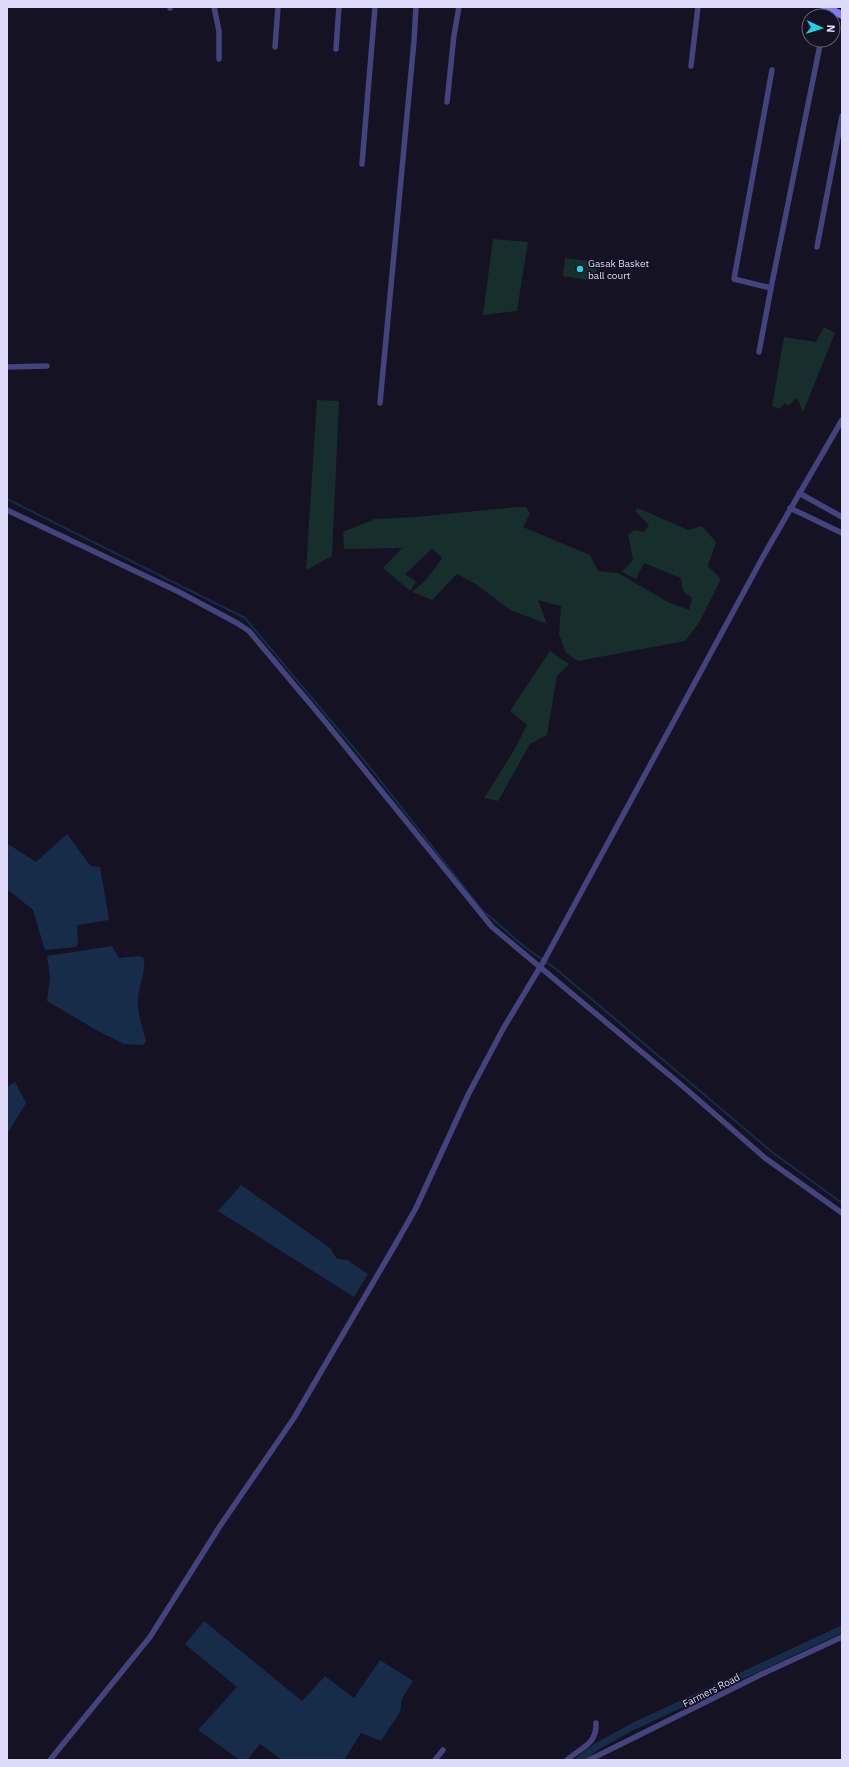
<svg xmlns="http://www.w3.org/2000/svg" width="849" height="1767" viewBox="0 0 849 1767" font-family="'IBM Plex Sans',sans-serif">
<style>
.green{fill:#162e2c}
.water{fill:#172c49}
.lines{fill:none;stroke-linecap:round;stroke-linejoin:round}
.stream{stroke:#172c49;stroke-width:2}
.canal{stroke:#172c49;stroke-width:7}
.street{stroke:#44437d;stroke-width:5.5}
.secondary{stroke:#7e7eee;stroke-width:8}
.poi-dot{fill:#1fd2e1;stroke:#151224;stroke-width:1.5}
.labels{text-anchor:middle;stroke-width:3.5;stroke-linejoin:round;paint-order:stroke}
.poi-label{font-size:10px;fill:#dddafa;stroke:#151224;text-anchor:start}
.street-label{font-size:10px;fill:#dddafa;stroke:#151224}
</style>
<rect width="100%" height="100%" fill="#151224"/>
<!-- green -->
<g class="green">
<polygon points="493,239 528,242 517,311 483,315"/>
<polygon points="565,258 598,262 595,281 563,276"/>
<polygon points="824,327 835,333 803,412 797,398 788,406 785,403 779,409 772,406 784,337 816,342"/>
<polygon points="317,400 339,401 332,556 306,570"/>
<polygon points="517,507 526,507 530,514 523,527 590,555 598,571 618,573 668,602 689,610 692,598 683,591 681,578 644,563 636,579 622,572 633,560 628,534 635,530 644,532 649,525 635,511 638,508 688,530 702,526 716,542 708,566 721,579 699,623 685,641 578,661 566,653 559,634 561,606 538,600 547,624 510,610 476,584 457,574 432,600 412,592 427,579 442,558 432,549 405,574 416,582 410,591 383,568 402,548 344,549 343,532 375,519 415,517"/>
<polygon points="550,651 569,664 557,676 547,735 530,744 498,801 484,798 513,752 527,725 510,711"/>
</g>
<!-- water -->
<g class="water">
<polygon points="67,834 89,864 91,866 100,867 109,920 77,925 78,943 76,947 45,950 33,910 7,889 7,845 8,844 36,862"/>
<path d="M112,946L119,958L139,956L144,958C146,973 138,986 138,1001C137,1014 143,1028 146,1041L143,1045L124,1044L96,1030L47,1001L50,976L47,956Z"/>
<polygon points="15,1082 26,1103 7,1134 7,1087"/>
<polygon points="241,1185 330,1248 337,1259 347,1260 368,1274 354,1297 218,1211"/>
<polygon points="204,1621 302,1701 325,1676 354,1698 380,1660 413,1681 402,1699 400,1712 381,1741 361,1733 344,1760 282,1760 260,1744 247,1760 240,1760 198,1730 237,1687 185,1644"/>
</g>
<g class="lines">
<!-- stream -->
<polyline class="stream" points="7,499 245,618 368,765 482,910 526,948 556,969 772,1152 842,1203"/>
<!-- canal -->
<polyline class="canal" points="579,1760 596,1747 632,1727 842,1629"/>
<!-- street -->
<g class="street">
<polyline points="214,7 219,31 219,59"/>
<polyline points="170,8 170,7"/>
<polyline points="275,47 278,7"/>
<polyline points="336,49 339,7"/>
<polyline points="691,66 698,7"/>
<polyline points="447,102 454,35 459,7"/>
<polyline points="362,164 375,7"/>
<polyline points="817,247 842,116"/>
<polyline points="771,288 734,279 772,70"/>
<polyline points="759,352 771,288 821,40"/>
<polyline points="7,367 47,366"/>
<polyline points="380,403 414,41 416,7"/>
<polyline points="799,493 842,517"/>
<polyline points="790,508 842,533"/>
<polyline points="7,510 179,592 237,623 249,631 323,719 492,927 686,1089 765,1158 842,1213"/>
<polyline points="50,1760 150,1637 220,1526 294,1418 395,1245 416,1208 468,1095 503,1029 545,959 765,553 842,420"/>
<polyline points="435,1760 443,1750"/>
<path d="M567,1760C581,1747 597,1745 596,1723"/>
<polyline points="589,1760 762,1674 842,1637"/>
</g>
<!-- secondary -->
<polyline class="secondary" points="825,7 842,15"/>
</g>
<!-- markers -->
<circle class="poi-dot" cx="580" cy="269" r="4"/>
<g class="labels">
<!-- poi labels -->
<g class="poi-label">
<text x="588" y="267">Gasak Basket<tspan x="588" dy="12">ball court</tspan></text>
</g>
<!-- street labels -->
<g class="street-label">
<text transform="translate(711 1690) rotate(-27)" y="4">Farmers Road</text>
</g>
</g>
<!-- border -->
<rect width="849" height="1767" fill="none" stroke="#dddafa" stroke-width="16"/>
<!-- north arrow -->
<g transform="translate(821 28) rotate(94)"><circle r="19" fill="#151224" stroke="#65627a"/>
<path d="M0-3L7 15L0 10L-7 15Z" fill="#1fd2e1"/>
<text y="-6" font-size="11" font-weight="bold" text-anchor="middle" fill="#dddafa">N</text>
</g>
</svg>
